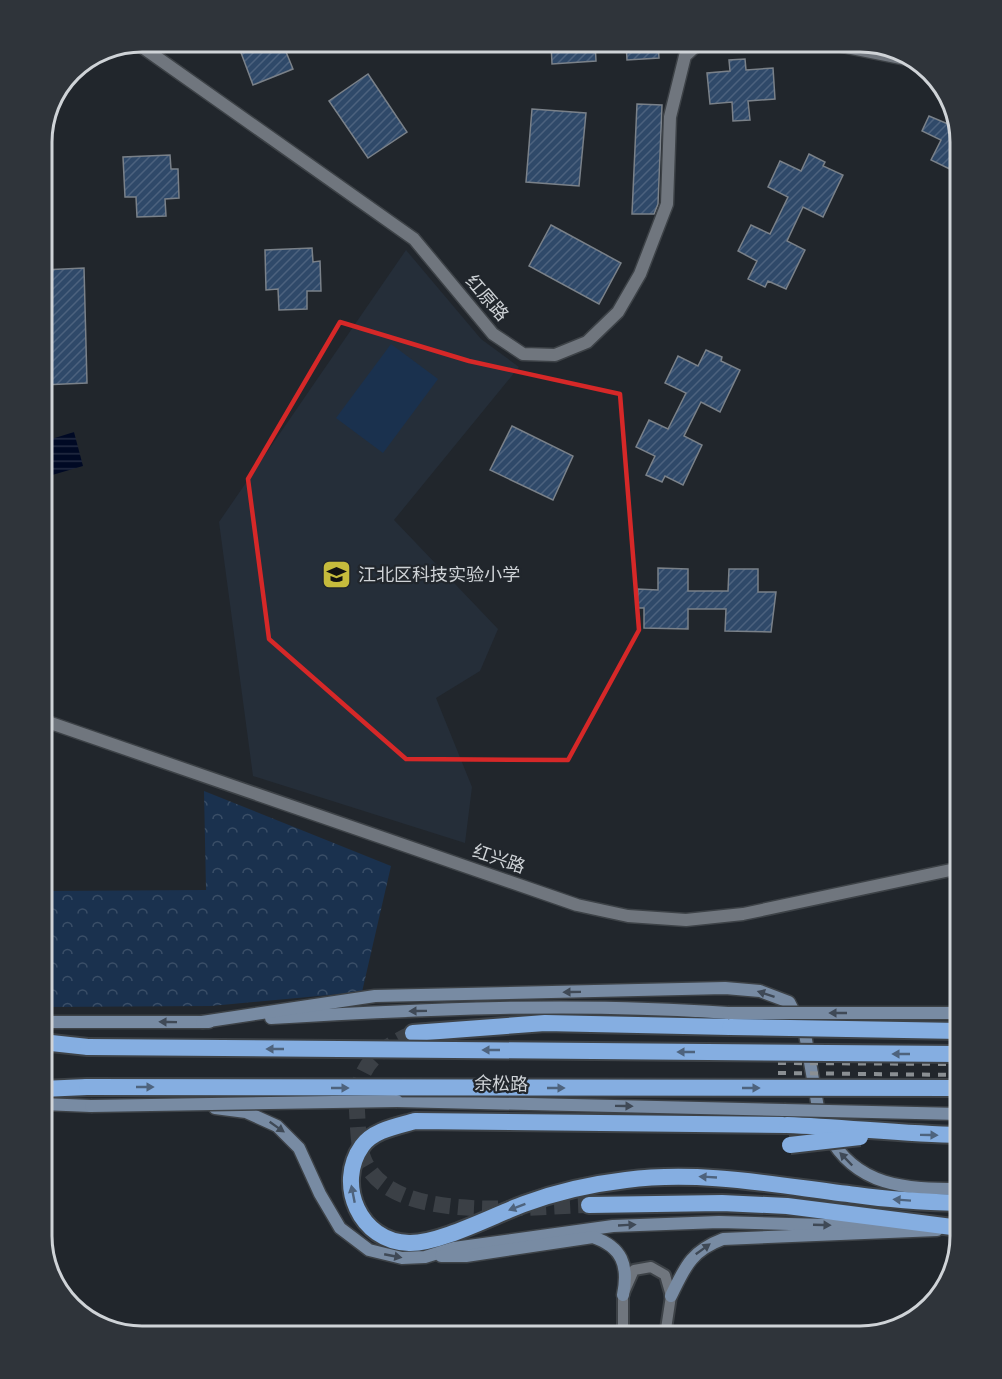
<svg xmlns="http://www.w3.org/2000/svg" width="1002" height="1379" viewBox="0 0 1002 1379" font-family="Arial,'Noto Sans SC',sans-serif">
<style>
.built{fill:#252e39}
.park{fill:url(#park-crowns)}
.garden{fill:#1a314e}
.water{fill:url(#water-rules)}
.building{fill:url(#building-hatch);stroke:#7a8189;stroke-width:1.5}
.lines{fill:none;stroke-linecap:round;stroke-linejoin:round}
.trunk-tunnel{stroke:#3b4046;stroke-width:16;stroke-dasharray:16 8;stroke-linecap:butt}
.minor-casing{stroke:#3d4247;stroke-width:14}
.tertiary-casing{stroke:#3d4247;stroke-width:15}
.secondary-casing{stroke:#3d4247;stroke-width:15}
.trunk-casing{stroke:#3d4247;stroke-width:20}
.minor{stroke:#70767e;stroke-width:10}
.tertiary{stroke:#70767e;stroke-width:12}
.secondary{stroke:#788ba3;stroke-width:12}
.trunk{stroke:#85aee1;stroke-width:16}
.rail{stroke:#8a8f93;stroke-width:4;stroke-dasharray:8 8;stroke-linecap:butt}
.secondary-bridge-casing{stroke:#3d4247;stroke-width:15;stroke-linecap:butt}
.trunk-bridge-casing{stroke:#3d4247;stroke-width:20;stroke-linecap:butt}
.secondary-bridge{stroke:#788ba3;stroke-width:12}
.trunk-bridge{stroke:#85aee1;stroke-width:16}
.oneway{fill:#3f4956}
.oneway2{fill:#4e637d}
.marked{fill:none;stroke:#d62828;stroke-width:4.5;stroke-linejoin:round}
.labels{text-anchor:middle;stroke-width:4.5;stroke-linejoin:round;paint-order:stroke}
.street-label{font-size:18px;fill:#cfd3d7;stroke:#21262c}
.poi-label{font-size:18px;fill:#cfd3d7;stroke:#21262c;text-anchor:start}
.rim{fill:none;stroke:#cfd3d7;stroke-width:3}
</style>
<defs>
<pattern id="park-crowns" width="20" height="18" patternUnits="userSpaceOnUse" patternTransform="scale(1.5)"><rect width="20" height="18" fill="#1a314e"/><path d="M2 6a3 3 0 1 1 6 0M12 15a3 3 0 1 1 6 0" fill="none" stroke="#3a4e67"/></pattern>
<pattern id="water-rules" width="6" height="5" patternUnits="userSpaceOnUse" patternTransform="scale(1.5)"><rect width="6" height="5" fill="#000924"/><path d="M0 2.5h6" fill="none" stroke="#242c43"/></pattern>
<pattern id="building-hatch" width="6" height="6" patternUnits="userSpaceOnUse" patternTransform="scale(1.5)"><rect width="6" height="6" fill="#2f4969"/><path d="M-1 1l2-2M0 6l6-6M5 7l2-2" fill="none" stroke="#4c627e"/></pattern>
</defs>
<rect width="100%" height="100%" fill="#21262c"/>
<!-- built -->
<polygon class="built" points="406,250 481,339 519,367 394,520 498,629 480,671 436,698 472,787 465,843 253,776 219,522"/>
<!-- park -->
<polygon class="park" points="204,791 391,866 362,992 211,1006 42,1007 42,891 206,890"/>
<!-- garden -->
<polygon class="garden" points="391,344 438,379 383,453 336,418"/>
<!-- water -->
<polygon class="water" points="74,432 83,466 42,478 42,442"/>
<!-- building -->
<g class="building">
<polygon points="237,42 282,42 293,69 253,85"/>
<polygon points="551,42 595,42 596,61 552,64"/>
<polygon points="626,42 658,42 659,58 627,60"/>
<polygon points="745,59 746,70 773,68 775,99 748,101 750,120 733,121 732,102 710,104 707,73 730,71 729,60"/>
<polygon points="368,74 407,132 368,158 329,101"/>
<polygon points="637,104 662,105 658,204 654,214 632,214"/>
<polygon points="532,109 586,113 579,186 526,182"/>
<polygon points="952,114 960,142 960,174 931,160 941,140 922,131 929,116 948,124"/>
<polygon points="809,154 825,162 823,166 843,175 823,217 803,207 787,241 805,250 786,289 768,281 765,287 748,279 757,261 738,251 751,225 770,234 788,197 768,187 780,161 801,171"/>
<polygon points="170,155 171,169 178,169 179,198 165,199 166,216 137,217 136,197 125,197 123,157"/>
<polygon points="551,225 621,263 599,304 529,266"/>
<polygon points="312,248 313,262 320,261 321,291 307,291 307,309 279,310 278,289 266,290 265,250"/>
<polygon points="84,268 87,383 42,385 42,270"/>
<polygon points="706,350 722,357 721,361 740,370 720,412 701,402 684,436 702,445 683,485 665,476 662,482 646,475 655,456 636,447 649,420 668,429 686,393 665,383 678,356 698,366"/>
<polygon points="512,426 573,456 553,500 490,470"/>
<polygon points="658,568 688,569 688,591 728,591 729,569 758,569 758,592 776,592 771,632 725,631 726,609 688,609 688,629 644,628 644,608 637,608 638,589 658,590"/>
</g>
<g class="lines">
<!-- trunk-tunnel -->
<path class="trunk-tunnel" d="M413,1033C377,1050 355,1066 357,1111C358,1126 358,1147 364,1160C392,1226 530,1206 589,1205"/>
<defs>
<polyline id="minor" points="623,1326 623,1295 634,1270 651,1267 665,1275 671,1296 666,1329"/>
<g id="tertiary">
<polyline points="822,42 916,61"/>
<polyline points="138,44 414,239 493,334 523,354 555,355 587,342 618,312 640,274 667,204 670,117 685,56 700,42"/>
<polyline points="42,720 577,905 628,916 686,920 743,914 960,868"/>
</g>
<g id="secondary">
<path d="M271,1018C423,1009 577,1002 728,1013"/>
<polyline points="42,1022 209,1022"/>
<polyline points="202,1022 375,996 725,988 760,991 789,1002 805,1034 820,1119"/>
<polyline points="397,1101 784,1110"/>
<polyline points="42,1104 91,1106"/>
<polyline points="215,1108 246,1112 277,1126 299,1148 320,1194 340,1228 369,1250 402,1258 425,1257 454,1248 613,1226 719,1222 899,1227"/>
<path d="M828,1134C856,1187 906,1189 960,1189"/>
<path d="M441,1256H466L593,1237C622,1247 629,1265 623,1295"/>
<path d="M671,1296C685,1267 691,1251 723,1239L937,1230"/>
</g>
<g id="trunk">
<polyline points="413,1033 545,1023 730,1027"/>
<polyline points="42,1042 88,1047"/>
<polyline points="42,1089 87,1087"/>
<path d="M787,1125L415,1121C398,1126 373,1130 362,1146C335,1184 360,1242 409,1243C439,1244 494,1215 524,1204C556,1192 592,1184 626,1180C704,1170 779,1186 856,1195C891,1200 925,1202 960,1203"/>
<polyline points="589,1205 722,1203 787,1206 960,1228"/>
</g>
</defs>
<!-- minor casing -->
<use href="#minor" class="minor-casing"/>
<!-- tertiary casing -->
<use href="#tertiary" class="tertiary-casing"/>
<!-- secondary casing -->
<use href="#secondary" class="secondary-casing"/>
<!-- trunk casing -->
<use href="#trunk" class="trunk-casing"/>
<!-- minor -->
<use href="#minor" class="minor"/>
<!-- tertiary -->
<use href="#tertiary" class="tertiary"/>
<!-- secondary -->
<use href="#secondary" class="secondary"/>
<!-- trunk -->
<use href="#trunk" class="trunk"/>
<!-- rail -->
<g class="rail">
<polyline points="778,1063 960,1064"/>
<polyline points="778,1073 960,1075"/>
</g>
<defs>
<g id="secondary-bridge">
<polyline points="728,1013 960,1013"/>
<polyline points="91,1106 397,1101"/>
<polyline points="784,1110 960,1114"/>
</g>
<g id="trunk-bridge">
<polyline points="730,1027 960,1031"/>
<polyline points="88,1047 960,1054"/>
<polyline points="87,1087 960,1088"/>
<path d="M787,1125C845,1127 902,1134 960,1135"/>
<polyline points="790,1145 860,1137"/>
</g>
</defs>
<!-- secondary-bridge casing -->
<use href="#secondary-bridge" class="secondary-bridge-casing"/>
<!-- trunk-bridge casing -->
<use href="#trunk-bridge" class="trunk-bridge-casing"/>
<!-- secondary-bridge -->
<use href="#secondary-bridge" class="secondary-bridge"/>
<!-- trunk-bridge -->
<use href="#trunk-bridge" class="trunk-bridge"/>
</g>
<!-- one-way arrows -->
<defs><path id="oneway-solid" d="M-6-.8H1V-3.2L6.5 0L1 3.2V.8H-6Z" transform="scale(1.5)"/></defs>
<g class="oneway">
<use href="#oneway-solid" transform="translate(572 992) rotate(179)"/>
<use href="#oneway-solid" transform="translate(766 994) rotate(-162)"/>
<use href="#oneway-solid" transform="translate(418 1011) rotate(179)"/>
<use href="#oneway-solid" transform="translate(838 1013) rotate(-180)"/>
<use href="#oneway-solid" transform="translate(168 1022) rotate(-179)"/>
<use href="#oneway-solid" transform="translate(624 1106) rotate(1)"/>
<use href="#oneway-solid" transform="translate(277 1127) rotate(35)"/>
<use href="#oneway-solid" transform="translate(846 1159) rotate(-134)"/>
<use href="#oneway-solid" transform="translate(627 1225) rotate(-3)"/>
<use href="#oneway-solid" transform="translate(822 1225) rotate(2)"/>
<use href="#oneway-solid" transform="translate(703 1249) rotate(-36)"/>
<use href="#oneway-solid" transform="translate(393 1256) rotate(11)"/>
</g>
<g class="oneway2">
<use href="#oneway-solid" transform="translate(275 1049) rotate(-180)"/>
<use href="#oneway-solid" transform="translate(491 1050) rotate(-180)"/>
<use href="#oneway-solid" transform="translate(686 1052) rotate(-180)"/>
<use href="#oneway-solid" transform="translate(901 1054) rotate(-180)"/>
<use href="#oneway-solid" transform="translate(145 1087)"/>
<use href="#oneway-solid" transform="translate(340 1088)"/>
<use href="#oneway-solid" transform="translate(556 1088)"/>
<use href="#oneway-solid" transform="translate(751 1088)"/>
<use href="#oneway-solid" transform="translate(929 1135) rotate(1)"/>
<use href="#oneway-solid" transform="translate(708 1177) rotate(-177)"/>
<use href="#oneway-solid" transform="translate(353 1194) rotate(-101)"/>
<use href="#oneway-solid" transform="translate(902 1200) rotate(-176)"/>
<use href="#oneway-solid" transform="translate(517 1207) rotate(159)"/>
</g>
<!-- marked area -->
<path class="marked" d="M340,322L469,361L620,394L639,630L568,760L406,759L269,639L248,479Z"/>
<!-- icons -->
<defs>
<symbol id="school-square" viewBox="-11 -11 22 22"><rect x="-9" y="-9" width="18" height="18" rx="4" fill="#c6bb3c" stroke="#21262c"/><path d="M0-5L7-2L0 1L-7-2ZM-4 1L0 2.5L4 1V4Q0 6-4 4Z" fill="#111"/></symbol>
</defs>
<g fill-rule="evenodd">
<use href="#school-square" x="320" y="558" width="33" height="33"/>
</g>
<g class="labels">
<!-- street labels -->
<g class="street-label">
<text transform="translate(487 298) rotate(49)" y="6">红原路</text>
<text transform="translate(499 859) rotate(19)" y="6">红兴路</text>
<text transform="translate(501 1084) rotate(1)" y="6">余松路</text>
</g>
<!-- poi labels -->
<g class="poi-label">
<text x="358" y="581">江北区科技实验小学</text>
</g>
</g>
<!-- crop -->
<path d="M0 0H1002V1379H0ZM142 52H860A90 90 0 0 1 950 142V1236A90 90 0 0 1 860 1326H142A90 90 0 0 1 52 1236V142A90 90 0 0 1 142 52Z" fill="#2f343a" fill-rule="evenodd"/>
<path class="rim" d="M142 52H860A90 90 0 0 1 950 142V1236A90 90 0 0 1 860 1326H142A90 90 0 0 1 52 1236V142A90 90 0 0 1 142 52Z"/>
</svg>
